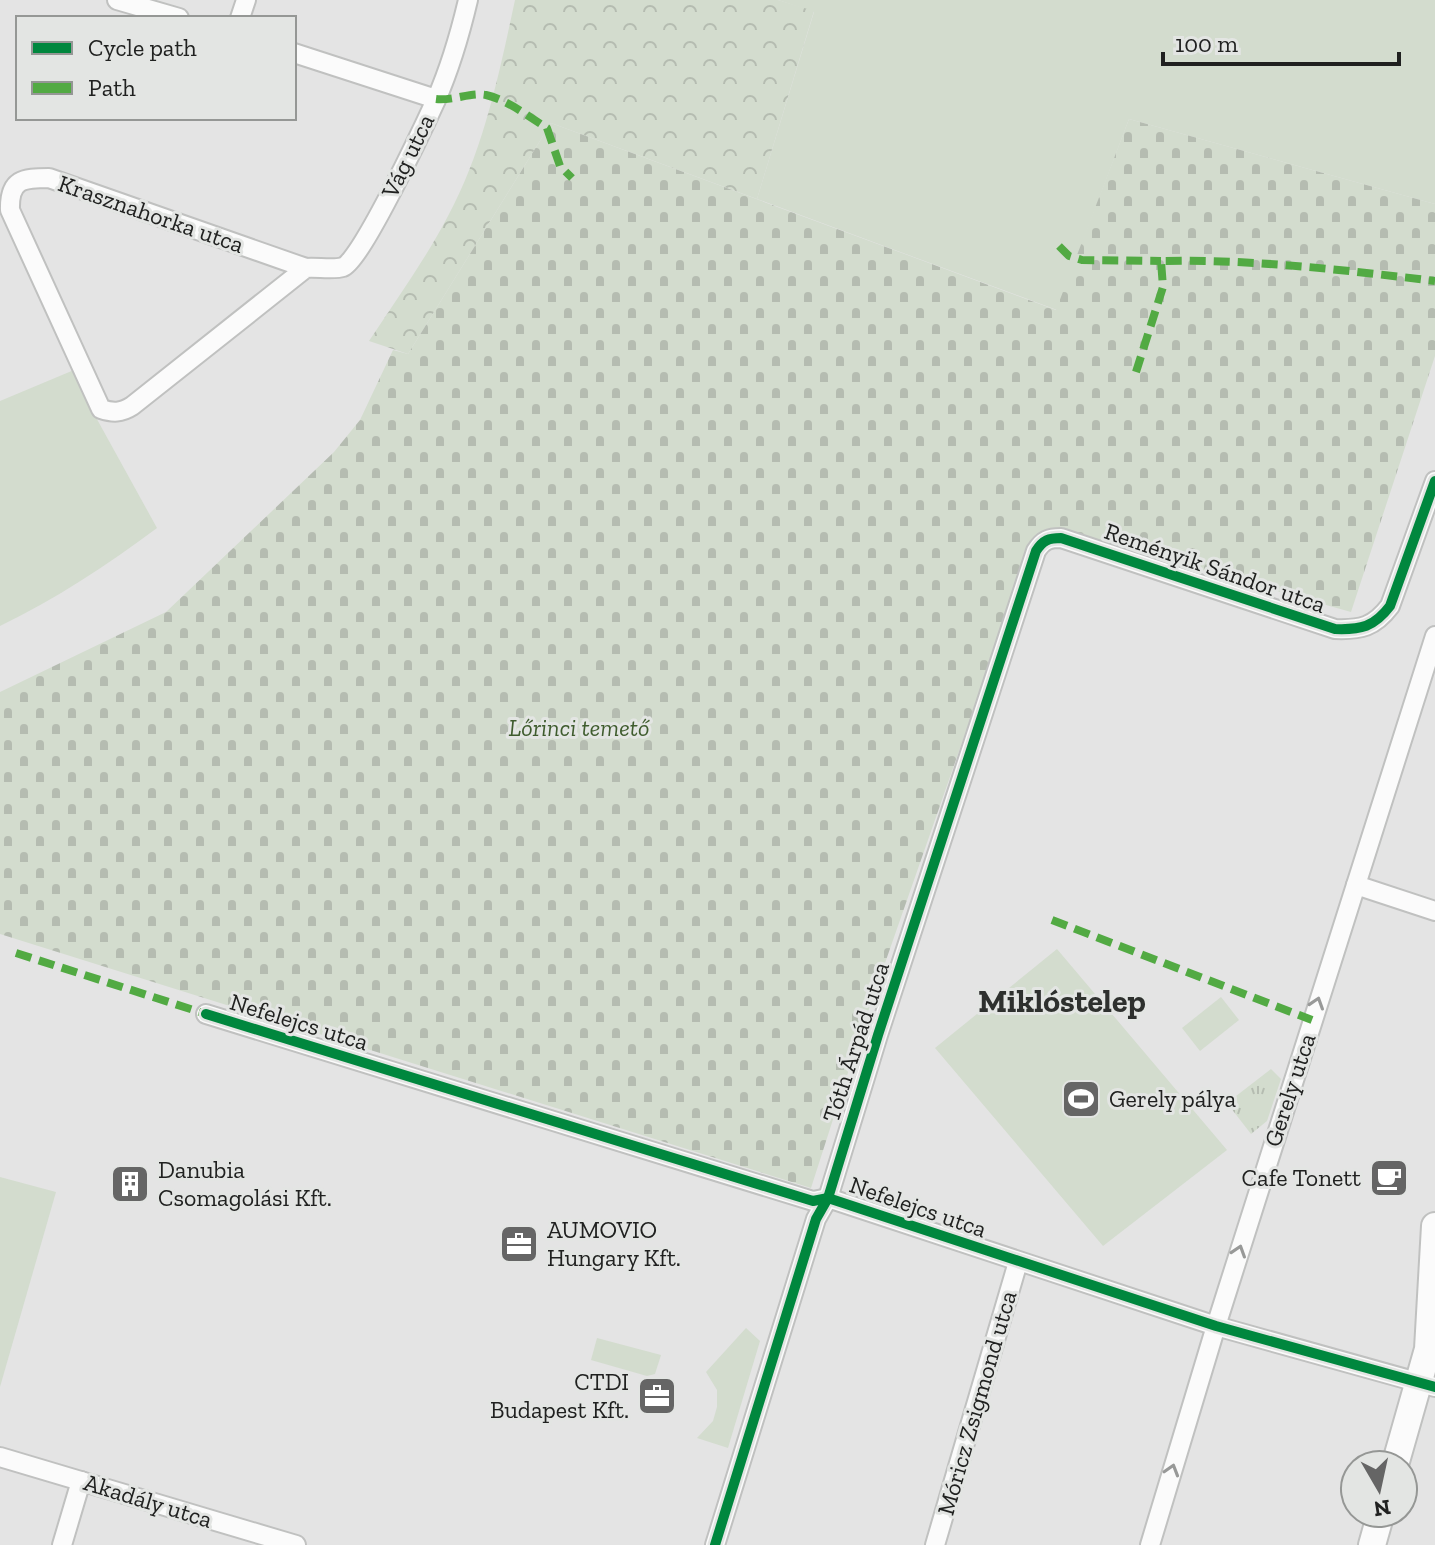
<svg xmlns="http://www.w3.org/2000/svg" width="1435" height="1545" viewBox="0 0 1435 1545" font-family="'Zilla Slab',serif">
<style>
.green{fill:#d3dcce}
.forest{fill:url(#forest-crowns)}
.cemetery{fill:url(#cemetery-stones)}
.park{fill:url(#park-tufts)}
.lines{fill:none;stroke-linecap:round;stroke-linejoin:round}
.street-casing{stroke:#c0c1c0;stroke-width:22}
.secondary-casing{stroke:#c0c1c0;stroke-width:30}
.street{stroke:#fbfbfb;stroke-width:18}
.secondary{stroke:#fbfbfb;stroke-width:26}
.quiet{stroke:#52aa43;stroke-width:8;stroke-dasharray:16 8;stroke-linecap:butt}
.cycleway-casing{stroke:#e3e5e3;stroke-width:15}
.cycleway{stroke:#00873e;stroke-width:10}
.oneway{stroke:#989998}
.labels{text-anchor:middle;stroke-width:6;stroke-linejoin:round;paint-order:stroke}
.street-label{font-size:24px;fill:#202120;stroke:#e3e5e3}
.park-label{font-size:24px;font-style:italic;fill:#3f5c2e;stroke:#e3e5e3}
.poi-label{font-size:24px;fill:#202120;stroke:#e3e5e3;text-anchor:start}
.district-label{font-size:32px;font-weight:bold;fill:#2e302e;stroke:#e3e5e3}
</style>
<defs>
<pattern id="forest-crowns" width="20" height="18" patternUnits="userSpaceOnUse" patternTransform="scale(2)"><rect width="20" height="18" fill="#d3dcce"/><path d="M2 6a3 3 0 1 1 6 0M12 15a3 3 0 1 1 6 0" fill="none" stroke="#b5bcb1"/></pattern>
<pattern id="cemetery-stones" width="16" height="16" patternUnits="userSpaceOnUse" patternTransform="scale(2)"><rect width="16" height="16" fill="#d3dcce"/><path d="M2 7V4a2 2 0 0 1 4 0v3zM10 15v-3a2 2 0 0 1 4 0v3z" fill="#b5bcb1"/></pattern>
<pattern id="park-tufts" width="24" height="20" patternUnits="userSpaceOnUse" patternTransform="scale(2)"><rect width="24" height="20" fill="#d3dcce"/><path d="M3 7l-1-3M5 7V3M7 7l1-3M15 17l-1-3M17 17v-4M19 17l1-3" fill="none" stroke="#b5bcb1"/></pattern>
</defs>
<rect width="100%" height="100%" fill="#e4e4e4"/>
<!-- green -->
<g class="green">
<polygon points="778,0 1435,0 1435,204 1129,119 1057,310 757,199 814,12"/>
<path d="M74,370L93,412L157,528C107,565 56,599 0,626V401Z"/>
<polygon points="1057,949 1227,1150 1103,1246 935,1048"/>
<polygon points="1221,997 1239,1020 1200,1051 1182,1028"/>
<polygon points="0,1177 56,1192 0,1387"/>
<polygon points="746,1328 760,1341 728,1448 697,1438 713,1421 717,1407 717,1390 706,1372"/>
<polygon points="597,1338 661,1355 655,1374 647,1376 591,1360"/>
</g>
<!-- forest -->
<path class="forest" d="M515,0H778L814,11L757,199L551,123L408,354L369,341C396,300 425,260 448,216C484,149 499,74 515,0Z"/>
<!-- cemetery -->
<polygon class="cemetery" points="1129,119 1435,204 1435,356 1351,612 1063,531 1032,542 862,1029 811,1188 0,934 0,692 166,612 334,452 360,420 393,350 408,354 551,123 1056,310"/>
<!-- park -->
<polygon class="park" points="1271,1069 1281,1079 1267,1121 1251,1134 1227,1103"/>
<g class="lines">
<defs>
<g id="street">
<polyline points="117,0 179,18"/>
<polyline points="240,18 246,0"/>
<polyline points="294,53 436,99"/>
<path d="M306,268L132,406C121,413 113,413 101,409L10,210C9,179 23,178 49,178L306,268C316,267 335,270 343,267C361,261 425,124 436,100C450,68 460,34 468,0"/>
<polyline points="1356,885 1435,911"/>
<polyline points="206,1014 813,1201 828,1198 1216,1326 1435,1387"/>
<polyline points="0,1457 296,1545"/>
<polyline points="62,1545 81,1481"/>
<path d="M715,1545L816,1219L828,1198L878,1035L1036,551C1043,540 1049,538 1061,538L1335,629C1361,630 1374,627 1390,606L1435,481"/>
<polyline points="935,1545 1018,1262"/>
<polyline points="1150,1545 1216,1326 1435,636"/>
</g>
<g id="secondary">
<polyline points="1395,1465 1428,1349 1435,1226"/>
<polyline points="1372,1545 1381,1513"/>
</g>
</defs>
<!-- street casing -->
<use href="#street" class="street-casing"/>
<!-- secondary casing -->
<use href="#secondary" class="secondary-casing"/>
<!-- street -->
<use href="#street" class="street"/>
<!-- secondary -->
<use href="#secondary" class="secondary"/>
<!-- quiet -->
<g class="quiet">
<path d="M436,99C452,101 472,92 486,95C508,100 529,117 547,128L560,166L572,178"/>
<polyline points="1059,246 1069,256 1082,260 1161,261"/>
<path d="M1136,372L1163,287L1161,261C1252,259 1344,270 1435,281"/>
<polyline points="1052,920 1312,1020"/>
<polyline points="16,953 206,1014"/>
</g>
<defs>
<g id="cycleway">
<polyline points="206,1014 813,1201 828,1198 1216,1326 1435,1387"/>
<path d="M715,1545L816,1219L828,1198L878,1035L1036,551C1043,540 1049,538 1061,538L1335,629C1361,630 1374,627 1390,606L1435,481"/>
</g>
</defs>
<!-- cycleway casing -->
<use href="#cycleway" class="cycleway-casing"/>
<!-- cycleway -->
<use href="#cycleway" class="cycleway"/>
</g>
<!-- one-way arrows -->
<defs><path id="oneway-chevron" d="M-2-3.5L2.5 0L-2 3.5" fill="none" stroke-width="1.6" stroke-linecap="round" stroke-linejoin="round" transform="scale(2)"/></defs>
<g class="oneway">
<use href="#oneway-chevron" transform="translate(1317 1003) rotate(-72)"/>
<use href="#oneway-chevron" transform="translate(1239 1251) rotate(-72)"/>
<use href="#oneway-chevron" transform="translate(1172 1470) rotate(-73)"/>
</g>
<!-- icons -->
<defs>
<symbol id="stadium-square" viewBox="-11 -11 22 22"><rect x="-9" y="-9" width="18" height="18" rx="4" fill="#656565" stroke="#e3e5e3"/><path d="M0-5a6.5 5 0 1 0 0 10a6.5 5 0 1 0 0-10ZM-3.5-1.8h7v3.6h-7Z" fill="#fff"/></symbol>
<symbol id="cafe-square" viewBox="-11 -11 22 22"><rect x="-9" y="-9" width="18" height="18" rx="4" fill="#656565" stroke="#e3e5e3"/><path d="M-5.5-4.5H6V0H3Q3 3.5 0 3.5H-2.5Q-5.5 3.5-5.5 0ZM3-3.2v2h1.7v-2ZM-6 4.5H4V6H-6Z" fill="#fff"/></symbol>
<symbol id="building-square" viewBox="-11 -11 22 22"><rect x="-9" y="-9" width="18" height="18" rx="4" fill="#656565" stroke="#e3e5e3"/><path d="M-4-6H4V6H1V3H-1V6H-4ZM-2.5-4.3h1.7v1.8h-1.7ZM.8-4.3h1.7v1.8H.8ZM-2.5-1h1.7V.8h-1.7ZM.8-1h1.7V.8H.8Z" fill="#fff"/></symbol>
<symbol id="office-square" viewBox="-11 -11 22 22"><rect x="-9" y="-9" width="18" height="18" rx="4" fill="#656565" stroke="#e3e5e3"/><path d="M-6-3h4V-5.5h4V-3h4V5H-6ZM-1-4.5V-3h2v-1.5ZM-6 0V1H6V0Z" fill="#fff"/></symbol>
</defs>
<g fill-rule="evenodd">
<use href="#stadium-square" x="1059" y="1077" width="44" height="44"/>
<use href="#cafe-square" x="1367" y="1156" width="44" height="44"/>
<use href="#building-square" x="108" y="1162" width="44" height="44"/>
<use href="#office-square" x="497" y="1222" width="44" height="44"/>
<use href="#office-square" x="635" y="1374" width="44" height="44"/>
</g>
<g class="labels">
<!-- street labels -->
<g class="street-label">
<text transform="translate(408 156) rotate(-64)" y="8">Vág utca</text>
<text transform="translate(151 214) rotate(19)" y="8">Krasznahorka utca</text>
<text transform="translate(1215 568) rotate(19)" y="8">Reményik Sándor utca</text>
<text transform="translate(299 1022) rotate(17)" y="8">Nefelejcs utca</text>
<text transform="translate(856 1042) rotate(-72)" y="8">Tóth Árpád utca</text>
<text transform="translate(1290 1090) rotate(-72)" y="8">Gerely utca</text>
<text transform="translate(918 1207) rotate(19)" y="8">Nefelejcs utca</text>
<text transform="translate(977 1403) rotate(-74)" y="8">Móricz Zsigmond utca</text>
<text transform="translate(148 1501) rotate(17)" y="8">Akadály utca</text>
</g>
<!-- park labels -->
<g class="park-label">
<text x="579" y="736">Lőrinci temető</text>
</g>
<!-- poi labels -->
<g class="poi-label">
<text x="1109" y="1107">Gerely pálya</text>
<text x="158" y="1178">Danubia<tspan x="158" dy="28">Csomagolási Kft.</tspan></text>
<text x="1361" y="1186" text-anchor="end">Cafe Tonett</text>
<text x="547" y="1238">AUMOVIO<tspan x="547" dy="28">Hungary Kft.</tspan></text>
<text x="629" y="1390" text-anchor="end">CTDI<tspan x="629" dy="28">Budapest Kft.</tspan></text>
</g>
<!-- district labels -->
<g class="district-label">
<text x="1062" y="1012">Miklóstelep</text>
</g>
</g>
<!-- legend -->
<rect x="16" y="16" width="280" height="104" fill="#e3e5e3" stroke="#959795" stroke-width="2"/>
<rect x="32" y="42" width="40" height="12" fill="#00873e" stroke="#959795" stroke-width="2"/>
<text x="88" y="56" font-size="24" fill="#202120">Cycle path</text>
<rect x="32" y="82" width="40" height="12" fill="#52aa43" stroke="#959795" stroke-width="2"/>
<text x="88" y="96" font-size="24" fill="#202120">Path</text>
<!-- north arrow -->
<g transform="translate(1379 1489) rotate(171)"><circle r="38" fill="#e3e5e3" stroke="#959795" stroke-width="2"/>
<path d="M0-6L14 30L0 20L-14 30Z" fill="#656565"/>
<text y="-12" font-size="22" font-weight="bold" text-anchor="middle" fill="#202120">N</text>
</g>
<!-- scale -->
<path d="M1163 52v12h236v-12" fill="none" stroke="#202120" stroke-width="4"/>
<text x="1175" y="52" font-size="24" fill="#202120" stroke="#e3e5e3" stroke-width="6" paint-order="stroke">100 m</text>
</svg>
